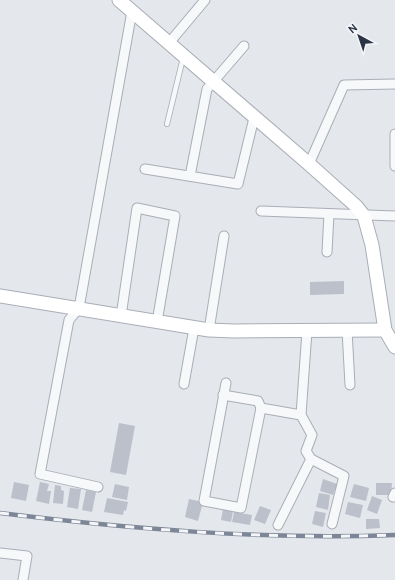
<svg xmlns="http://www.w3.org/2000/svg" width="395" height="580" viewBox="0 0 395 580" font-family="Cabin,sans-serif">
<style>
.building{fill:#bbc0ca}
.lines{fill:none;stroke-linecap:round;stroke-linejoin:round}
.lane-casing{stroke:#a9aeb7;stroke-width:6}
.street-casing{stroke:#a9aeb7;stroke-width:11}
.secondary-casing{stroke:#a9aeb7;stroke-width:15}
.lane{stroke:#f7f8fa;stroke-width:4.5}
.street{stroke:#f7f8fa;stroke-width:9}
.secondary{stroke:#fff;stroke-width:13}
.rail-casing{stroke:#7d8696;stroke-width:4.5}
.rail{stroke:#f4f6f9;stroke-width:3;stroke-dasharray:9;stroke-linecap:butt}
</style>
<rect width="100%" height="100%" fill="#e4e7ec"/>
<!-- building -->
<g class="building">
<polygon points="344,281 344,294 310,295 310,282"/>
<polygon points="119,423 135,426 126,475 110,472"/>
<polygon points="323,479 337,484 333,495 320,491"/>
<polygon points="14,482 29,485 26,501 11,498"/>
<polygon points="40,482 49,484 47,491 51,491 49,504 36,501"/>
<polygon points="376,483 392,483 391,495 376,495"/>
<polygon points="115,484 129,487 127,500 112,497"/>
<polygon points="354,484 369,488 366,501 350,497"/>
<polygon points="55,485 61,486 61,490 64,491 63,504 53,503"/>
<polygon points="70,488 81,489 78,509 67,507"/>
<polygon points="86,490 96,492 92,512 82,510"/>
<polygon points="319,493 330,495 328,510 316,507"/>
<polygon points="372,496 382,500 377,514 367,510"/>
<polygon points="107,498 128,502 126,511 124,510 123,515 104,512"/>
<polygon points="189,499 203,502 198,521 185,517"/>
<polygon points="348,502 363,505 360,518 345,514"/>
<polygon points="260,506 271,510 265,524 254,520"/>
<polygon points="223,509 233,511 231,522 221,520"/>
<polygon points="315,511 326,513 323,527 312,524"/>
<polygon points="234,512 252,515 250,525 232,522"/>
<polygon points="366,519 379,519 380,528 366,529"/>
</g>
<g class="lines">
<defs>
<polyline id="lane" points="167,124 183,58"/>
<g id="street">
<polyline points="169,43 205,0"/>
<polyline points="395,134 395,166"/>
<polyline points="309,164 344,85 395,84"/>
<polyline points="145,169 238,184 254,118"/>
<polyline points="190,176 207,89 244,46"/>
<polyline points="261,211 395,216"/>
<polyline points="327,252 329,214"/>
<polyline points="121,316 137,208 175,216 157,322"/>
<polyline points="209,330 224,236"/>
<polyline points="347,330 350,385"/>
<polyline points="226,383 204,501 241,508 261,408"/>
<polyline points="184,384 194,328"/>
<polyline points="223,395 258,401 261,408 301,415"/>
<polyline points="311,459 344,476 332,524"/>
<polyline points="98,487 40,474 69,320 79,308 132,11"/>
<polyline points="395,493 393,497 395,497"/>
<polyline points="278,525 311,459 306,451 312,435 301,415 307,331"/>
<polyline points="0,553 27,556 23,580"/>
</g>
<g id="secondary">
<polyline points="119,0 309,164 356,206 364,216 372,245 385,330 395,347"/>
<polyline points="0,296 209,330 234,331 385,330"/>
</g>
</defs>
<!-- lane casing -->
<use href="#lane" class="lane-casing"/>
<!-- street casing -->
<use href="#street" class="street-casing"/>
<!-- secondary casing -->
<use href="#secondary" class="secondary-casing"/>
<!-- lane -->
<use href="#lane" class="lane"/>
<!-- street -->
<use href="#street" class="street"/>
<!-- secondary -->
<use href="#secondary" class="secondary"/>
<defs>
<path id="rail" d="M0,513C130,529 263,540 395,535"/>
</defs>
<!-- rail casing -->
<use href="#rail" class="rail-casing"/>
<!-- rail -->
<use href="#rail" class="rail"/>
</g>
<!-- north arrow -->
<g transform="translate(359 36) rotate(320)" stroke="#f4f6f9" stroke-width="3" paint-order="stroke">
<path d="M0-3L7 15L0 10L-7 15Z" fill="#2b3445"/>
<text y="-6" font-size="11" font-weight="bold" text-anchor="middle" fill="#2b3445">N</text>
</g>
</svg>
